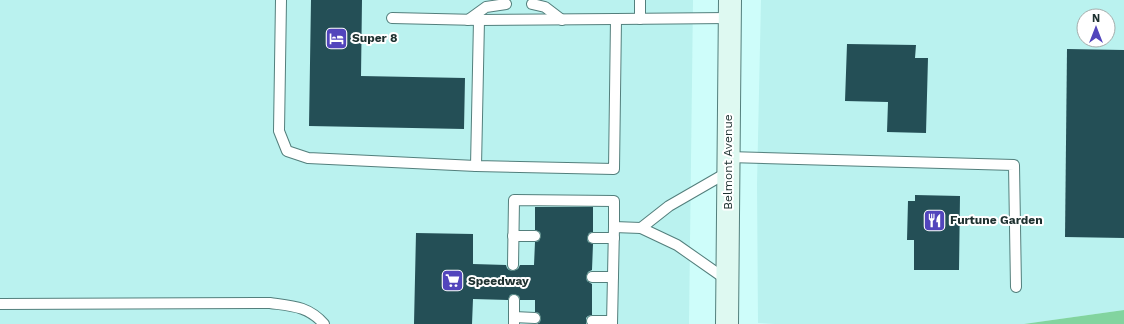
<svg xmlns="http://www.w3.org/2000/svg" width="1124" height="324" viewBox="0 0 1124 324" font-family="'Work Sans',sans-serif">
<style>
.built{fill:#baf2ef;fill-rule:evenodd}
.green{fill:#82d49f}
.building{fill:#244f56}
.lines{fill:none;stroke-linecap:round;stroke-linejoin:round}
.lane-casing{stroke:#537f7c;stroke-width:12}
.secondary-casing{stroke:#537f7c;stroke-width:24}
.lane{stroke:#fff;stroke-width:10}
.secondary{stroke:#def9f1;stroke-width:22}
.labels{text-anchor:middle;stroke-width:4;stroke-linejoin:round;paint-order:stroke}
.poi-label{font-size:12px;font-weight:bold;fill:#1e3130;stroke:#fff;text-anchor:start}
.street-label{font-size:12px;fill:#1e3130;stroke:#fff}
</style>
<rect width="100%" height="100%" fill="#cefdfa"/>
<!-- built -->
<g class="built">
<polygon points="0,0 693,0 689,324 0,324"/>
<path d="M761,0H1124V310L1024,324H775L758,323L757,184ZM1084,16H1108V40H1084Z"/>
</g>
<!-- green -->
<polygon class="green" points="1124,310 1124,324 1024,324 1038,322"/>
<!-- building -->
<g class="building">
<polygon points="311,0 362,0 361,76 465,78 464,129 309,126"/>
<polygon points="847,44 916,45 915,58 928,58 926,133 887,132 888,102 845,101"/>
<polygon points="1067,49 1124,50 1124,238 1065,237"/>
<polygon points="915,195 960,196 959,270 914,270 914,240 907,240 908,201 915,201"/>
<polygon points="535,207 593,207 593,232 589,233 587,238 588,242 593,244 592,270 588,272 586,277 587,281 592,284 592,315 588,316 586,318 586,324 537,324 540,322 541,318 539,313 535,312 535,300 520,300 519,296 514,294 510,295 508,300 473,299 472,324 414,324 416,233 473,234 473,264 506,265 507,268 509,270 513,271 518,269 520,265 534,265 535,242 539,241 541,236 540,232 535,230"/>
</g>
<g class="lines">
<defs>
<g id="lane">
<polyline points="281,0 279,131 287,151 308,158 476,166 614,169 616,19 729,18"/>
<polyline points="532,4 545,7 562,20"/>
<polyline points="392,18 479,20 616,19"/>
<polyline points="640,19 640,0"/>
<polyline points="468,20 486,7 506,4"/>
<polyline points="728,157 1014,165 1016,287"/>
<polyline points="476,166 479,20"/>
<polyline points="641,228 669,206 728,172"/>
<polyline points="513,236 535,236"/>
<polyline points="593,238 614,238"/>
<polyline points="513,265 514,200 614,201 614,227"/>
<polyline points="592,277 613,277"/>
<polyline points="514,300 514,324"/>
<path d="M0,304L270,303C292,306 308,306 324,324"/>
<polyline points="514,317 535,318"/>
<polyline points="592,321 612,321"/>
<polyline points="612,324 614,227 641,228 677,245 727,280"/>
</g>
<polyline id="secondary" points="727,324 730,0"/>
</defs>
<!-- lane casing -->
<use href="#lane" class="lane-casing"/>
<!-- secondary casing -->
<use href="#secondary" class="secondary-casing"/>
<!-- lane -->
<use href="#lane" class="lane"/>
<!-- secondary -->
<use href="#secondary" class="secondary"/>
</g>
<!-- icons -->
<defs>
<symbol id="hotel-square" viewBox="-11 -11 22 22"><rect x="-9" y="-9" width="18" height="18" rx="4" fill="#5245bc" stroke="#fff"/><path d="M-6-4.5h1.5V1H6V5H4.5V3h-9V5H-6ZM-4 0a1.8 1.8 0 1 1 3.6 0ZM.5 0V-2.5h3Q6-2.5 6 0Z" fill="#fff"/></symbol>
<symbol id="restaurant-square" viewBox="-11 -11 22 22"><rect x="-9" y="-9" width="18" height="18" rx="4" fill="#5245bc" stroke="#fff"/><path d="M-5-6h1v4h1v-4h1v4h1v-4h1v5L-1.5 .5V6h-2V.5L-5-1ZM5-6V6H3V1.5H1.5Q1.5-4 5-6Z" fill="#fff"/></symbol>
<symbol id="supermarket-square" viewBox="-11 -11 22 22"><rect x="-9" y="-9" width="18" height="18" rx="4" fill="#5245bc" stroke="#fff"/><path d="M-6-5.5h2.5l.6 2H6L4.5 2H-2.5L-4.4-4H-6ZM-1.5 3.2a1.3 1.3 0 1 0 .1 0ZM3 3.2a1.3 1.3 0 1 0 .1 0Z" fill="#fff"/></symbol>
</defs>
<g fill-rule="evenodd">
<use href="#hotel-square" x="324" y="26" width="25" height="25"/>
<use href="#restaurant-square" x="922" y="208" width="25" height="25"/>
<use href="#supermarket-square" x="440" y="268" width="25" height="25"/>
</g>
<g class="labels">
<!-- poi labels -->
<g class="poi-label">
<text x="352" y="42">Super 8</text>
<text x="950" y="224">Furtune Garden</text>
<text x="468" y="285">Speedway</text>
</g>
<!-- street labels -->
<g class="street-label">
<text transform="translate(728 162) rotate(-90)" y="4">Belmont Avenue</text>
</g>
</g>
<!-- north arrow -->
<g transform="translate(1096 28)"><circle r="19" fill="#ffffff" stroke="#a5adac"/>
<path d="M0-3L7 15L0 10L-7 15Z" fill="#5245bc"/>
<text y="-6" font-size="11" font-weight="bold" text-anchor="middle" fill="#1e3130">N</text>
</g>
</svg>
